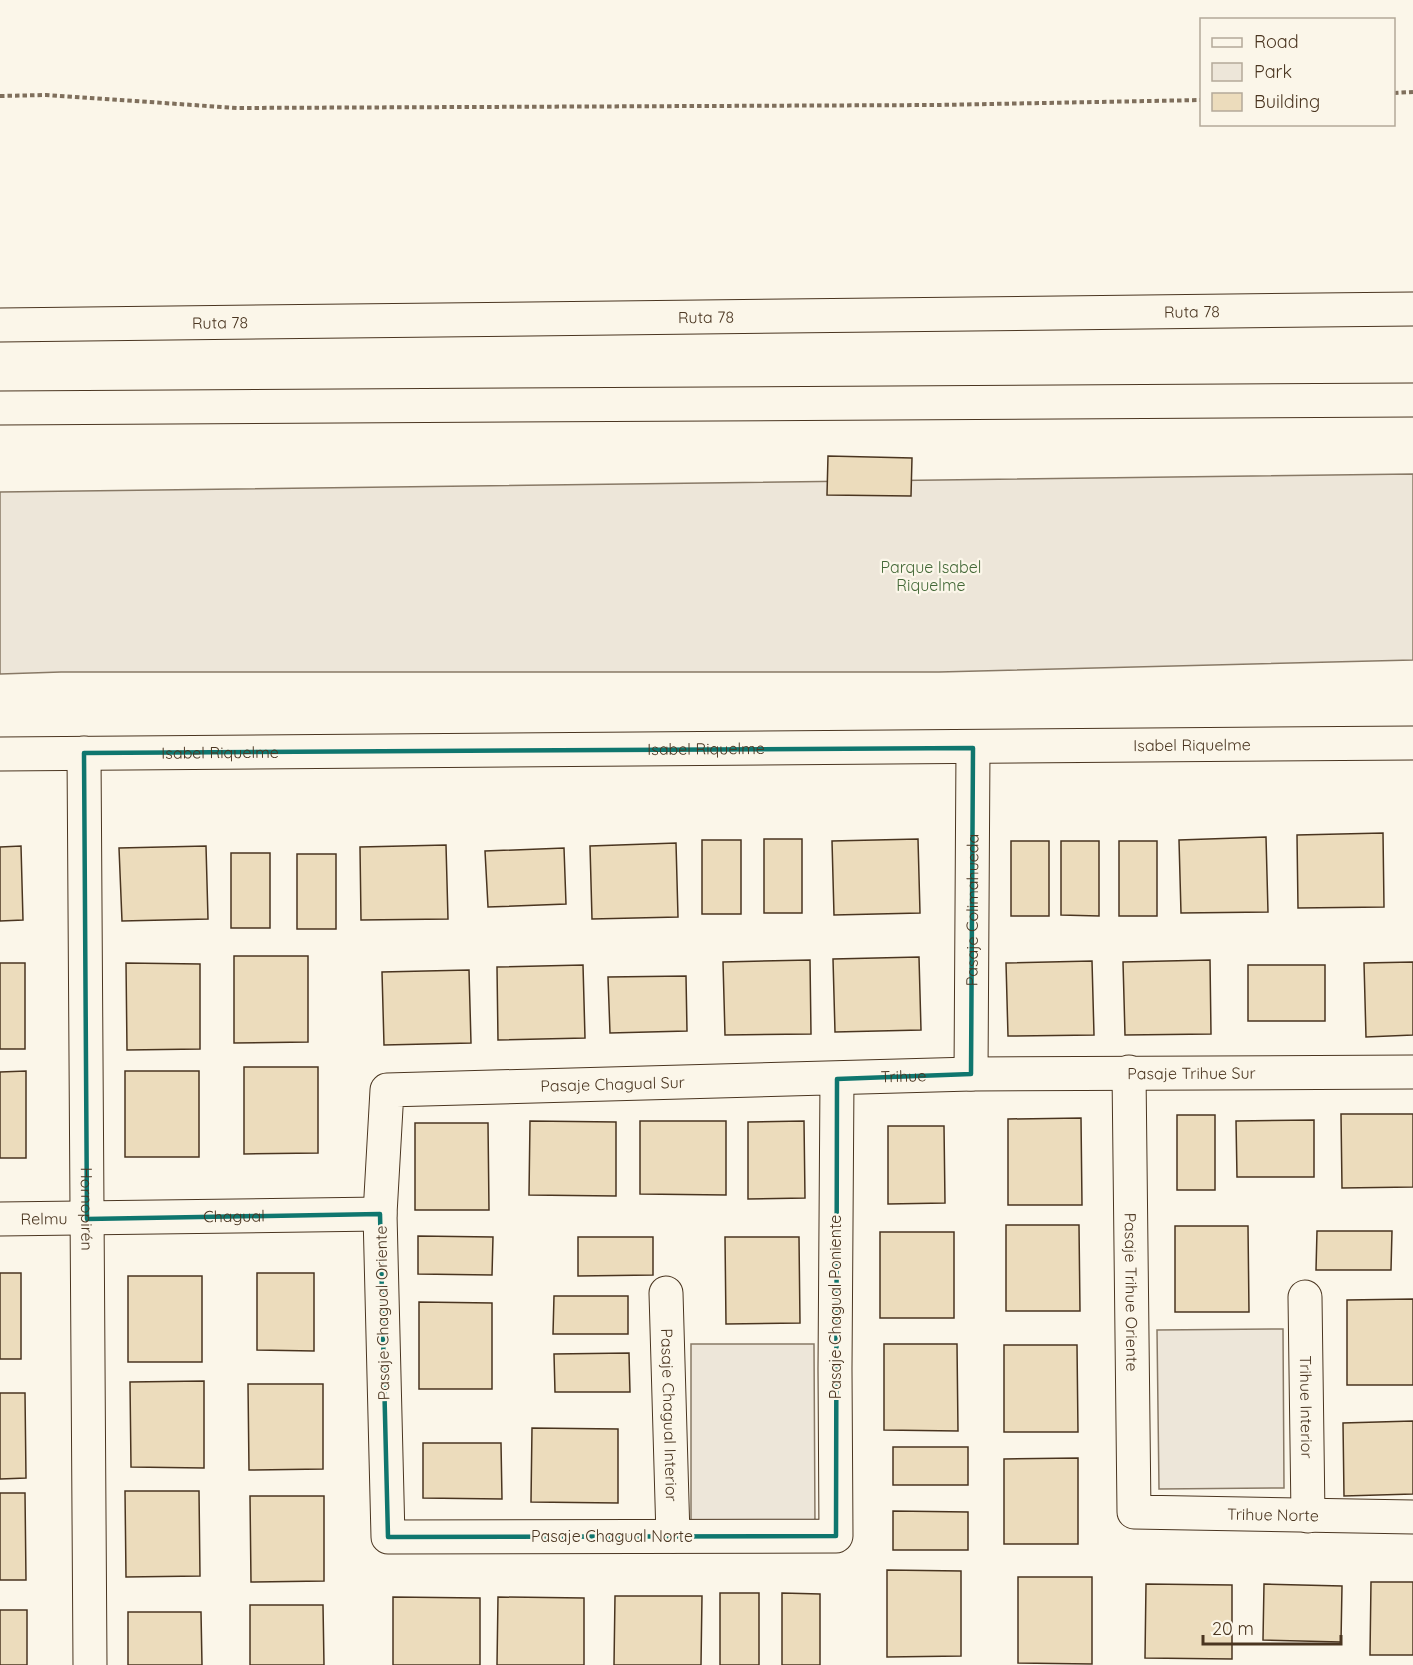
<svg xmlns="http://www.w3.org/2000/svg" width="1413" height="1665" viewBox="0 0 1413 1665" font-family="Quicksand,sans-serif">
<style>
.green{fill:#ede6d9;stroke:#887966;stroke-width:1.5}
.building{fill:#ecdcbc;stroke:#4a3520;stroke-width:1.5}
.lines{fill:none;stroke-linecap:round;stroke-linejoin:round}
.minor-casing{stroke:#4a3520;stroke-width:35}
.highway-casing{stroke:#4a3520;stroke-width:35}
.path{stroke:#7f6f5c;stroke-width:4;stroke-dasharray:4.5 3;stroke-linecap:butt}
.minor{stroke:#fbf6e9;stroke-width:33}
.highway{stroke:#fbf6e9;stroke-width:33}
.marked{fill:none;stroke:#0f766e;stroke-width:4.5;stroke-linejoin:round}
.labels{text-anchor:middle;stroke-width:4.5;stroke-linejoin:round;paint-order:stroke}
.street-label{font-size:16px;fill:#4a3520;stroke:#fbf6e9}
.park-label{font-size:16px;fill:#436837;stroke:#fbf6e9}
</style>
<rect width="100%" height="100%" fill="#fbf6e9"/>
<!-- green -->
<g class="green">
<polygon points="1413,474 1413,660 939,672 61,672 0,674 0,492"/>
<polygon points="1283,1329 1284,1488 1159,1489 1157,1330"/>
<polygon points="691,1344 814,1344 815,1526 691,1526"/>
</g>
<!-- building -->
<g class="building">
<polygon points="828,456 912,458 911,496 827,495"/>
<polygon points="1383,833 1384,907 1298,908 1297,835"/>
<polygon points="1266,837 1268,912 1181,913 1179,840"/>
<rect x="764" y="839" width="38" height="74"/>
<polygon points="918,839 920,913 834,915 832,841"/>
<rect x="702" y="840" width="39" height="74"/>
<rect x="1011" y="841" width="38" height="75"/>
<polygon points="1061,841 1099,841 1099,916 1061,915"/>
<rect x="1119" y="841" width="38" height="75"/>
<polygon points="676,843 678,917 592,919 590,846"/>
<polygon points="446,845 448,919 361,920 360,847"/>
<polygon points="21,846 23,920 0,921 0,847"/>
<polygon points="206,846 208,919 122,921 119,848"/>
<polygon points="564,848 566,904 488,907 485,851"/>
<rect x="231" y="853" width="39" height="75"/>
<rect x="297" y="854" width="39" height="75"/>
<polygon points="234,956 308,956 308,1042 234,1043"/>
<polygon points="919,957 921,1030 835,1032 833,959"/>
<polygon points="810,960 811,1034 725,1035 723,962"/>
<polygon points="1210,960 1211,1034 1125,1035 1123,962"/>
<polygon points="1092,961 1094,1035 1008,1036 1006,963"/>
<polygon points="1413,962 1413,1035 1366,1037 1364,963"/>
<rect x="0" y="963" width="25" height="86"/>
<polygon points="126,963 200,964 200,1049 127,1050"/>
<polygon points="583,965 585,1038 498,1040 497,967"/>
<rect x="1248" y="965" width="77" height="56"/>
<polygon points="469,970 471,1043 384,1045 382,972"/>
<polygon points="686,976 687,1031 610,1033 608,977"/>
<polygon points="244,1067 318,1067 318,1153 244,1154"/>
<polygon points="26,1071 26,1158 0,1158 0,1072"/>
<rect x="125" y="1071" width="74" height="86"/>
<polygon points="1341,1114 1413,1114 1413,1187 1342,1188"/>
<rect x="1177" y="1115" width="38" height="75"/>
<polygon points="1081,1118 1082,1205 1008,1205 1008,1119"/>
<polygon points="1314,1120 1314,1177 1237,1177 1236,1121"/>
<polygon points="530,1121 616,1122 616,1196 529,1195"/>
<polygon points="640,1121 726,1121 726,1195 640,1194"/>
<polygon points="804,1121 805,1198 748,1199 748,1122"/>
<polygon points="415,1123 488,1123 489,1210 415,1210"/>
<polygon points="888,1126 944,1126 945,1203 888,1204"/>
<polygon points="1006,1225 1079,1225 1080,1311 1006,1311"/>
<polygon points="1175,1226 1248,1226 1249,1312 1175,1312"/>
<polygon points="1317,1231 1392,1231 1391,1270 1316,1270"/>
<rect x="880" y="1232" width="74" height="86"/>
<polygon points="418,1236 493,1237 492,1275 418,1274"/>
<polygon points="578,1237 653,1237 653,1275 578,1276"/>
<polygon points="725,1237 799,1237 800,1323 726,1324"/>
<rect x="0" y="1273" width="21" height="86"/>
<polygon points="257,1273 314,1273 314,1351 257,1350"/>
<rect x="128" y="1276" width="74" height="86"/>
<polygon points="554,1296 628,1296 628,1334 553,1334"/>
<polygon points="1413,1299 1413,1385 1347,1385 1347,1300"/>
<polygon points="419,1302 492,1303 492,1389 419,1389"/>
<polygon points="884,1344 957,1344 958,1431 884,1430"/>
<polygon points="1004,1345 1077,1345 1078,1432 1004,1432"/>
<polygon points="629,1353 630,1392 555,1392 554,1354"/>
<polygon points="204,1381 204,1468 131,1467 130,1382"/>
<polygon points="248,1384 323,1384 323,1469 249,1470"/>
<polygon points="0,1393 25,1393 26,1478 0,1479"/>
<polygon points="1413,1421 1413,1494 1344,1496 1343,1423"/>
<polygon points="532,1428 618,1429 618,1503 531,1502"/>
<polygon points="423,1443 501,1443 502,1499 423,1498"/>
<rect x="893" y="1447" width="75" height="38"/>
<polygon points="1078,1458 1078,1544 1004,1544 1004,1459"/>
<polygon points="125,1491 199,1491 200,1576 126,1577"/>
<polygon points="0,1493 25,1493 26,1580 0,1580"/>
<polygon points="250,1496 324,1496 324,1581 251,1582"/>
<polygon points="893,1511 968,1512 968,1550 893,1550"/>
<polygon points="887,1570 961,1571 961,1656 887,1657"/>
<polygon points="1018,1577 1092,1577 1092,1664 1018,1663"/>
<polygon points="1371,1582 1413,1582 1413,1655 1370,1655"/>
<polygon points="1146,1584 1232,1585 1232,1659 1145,1658"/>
<polygon points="1264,1584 1342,1586 1341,1642 1263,1640"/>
<rect x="720" y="1593" width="39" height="72"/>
<polygon points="782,1593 820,1594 820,1665 782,1665"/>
<polygon points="615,1596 702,1596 701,1665 614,1665"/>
<polygon points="393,1597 480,1598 480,1665 393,1665"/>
<polygon points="498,1597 584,1598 584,1665 497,1665"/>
<polygon points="250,1605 323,1605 324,1665 250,1665"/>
<rect x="0" y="1610" width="27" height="55"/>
<polygon points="128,1612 201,1612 202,1665 128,1665"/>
</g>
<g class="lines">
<defs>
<g id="minor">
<path id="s1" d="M84,753L90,1665"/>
<path id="s2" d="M0,754L1413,743"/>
<path id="s3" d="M1129,1072L1134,1512L1413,1517"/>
<path id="s4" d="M971,1074L973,748"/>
<path id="s5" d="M837,1079L835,1369L836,1536L388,1537L380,1214L387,1090L971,1074L1413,1072"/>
<path id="s6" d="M0,1219L380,1214"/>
<path id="s7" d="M666,1293L673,1536"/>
<path id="s8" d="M1305,1297L1308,1516"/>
</g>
<g id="highway">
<path id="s9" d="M0,325L1413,309"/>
<polyline points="0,408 1413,400"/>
</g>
</defs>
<!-- minor casing -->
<use href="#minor" class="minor-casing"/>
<!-- highway casing -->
<use href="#highway" class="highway-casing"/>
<!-- path -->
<g class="path">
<polyline points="1394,93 1413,92"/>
<polyline points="0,96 46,95 237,108 937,105 1202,100"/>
</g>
<!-- minor -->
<use href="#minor" class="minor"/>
<!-- highway -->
<use href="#highway" class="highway"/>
</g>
<!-- marked area -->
<path class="marked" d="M973,748L971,1074L837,1079L836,1536L388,1537L380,1214L87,1219L84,753Z"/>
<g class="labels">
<!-- street labels -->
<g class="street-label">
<text dy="6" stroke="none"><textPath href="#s9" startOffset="1192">Ruta 78</textPath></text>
<text dy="6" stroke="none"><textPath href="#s9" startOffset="706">Ruta 78</textPath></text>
<text dy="6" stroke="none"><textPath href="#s9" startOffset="220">Ruta 78</textPath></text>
<text dy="6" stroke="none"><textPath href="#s2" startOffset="1192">Isabel Riquelme</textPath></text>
<text dy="6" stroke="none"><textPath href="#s2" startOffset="706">Isabel Riquelme</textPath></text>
<text dy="6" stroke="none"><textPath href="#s2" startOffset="220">Isabel Riquelme</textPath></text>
<text dy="6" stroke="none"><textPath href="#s4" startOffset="164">Pasaje Colimahueda</textPath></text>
<text dy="6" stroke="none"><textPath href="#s5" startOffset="2157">Pasaje Trihue Sur</textPath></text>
<text dy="6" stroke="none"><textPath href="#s5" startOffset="1869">Trihue</textPath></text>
<text dy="6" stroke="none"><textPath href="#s5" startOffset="1578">Pasaje Chagual Sur</textPath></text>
<text dy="6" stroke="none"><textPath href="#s1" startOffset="456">Hornopirén</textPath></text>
<text dy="6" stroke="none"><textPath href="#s6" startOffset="234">Chagual</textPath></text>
<text dy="6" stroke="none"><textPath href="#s6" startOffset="44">Relmu</textPath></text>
<text dy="6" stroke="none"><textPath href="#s3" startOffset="220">Pasaje Trihue Oriente</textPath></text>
<text transform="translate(835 1307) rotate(-90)" y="6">Pasaje Chagual Poniente</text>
<text transform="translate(382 1313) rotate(-91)" y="6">Pasaje Chagual Oriente</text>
<text dy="6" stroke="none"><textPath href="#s8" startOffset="110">Trihue Interior</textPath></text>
<text dy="6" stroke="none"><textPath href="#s7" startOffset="122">Pasaje Chagual Interior</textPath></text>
<text dy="6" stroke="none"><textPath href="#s3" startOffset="579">Trihue Norte</textPath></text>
<text x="612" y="1542">Pasaje Chagual Norte</text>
</g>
<!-- park labels -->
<g class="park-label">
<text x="931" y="573">Parque Isabel<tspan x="931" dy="18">Riquelme</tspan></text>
</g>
</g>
<!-- legend -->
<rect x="1200" y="18" width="195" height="108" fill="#fbf6e9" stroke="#b4a999" stroke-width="1.5"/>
<rect x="1212" y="38" width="30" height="9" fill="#fbf6e9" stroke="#b4a999" stroke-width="1.5"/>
<text x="1254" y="48" font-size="18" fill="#4a3520">Road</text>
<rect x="1212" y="63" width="30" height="18" fill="#ede6d9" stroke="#b4a999" stroke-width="1.5"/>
<text x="1254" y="78" font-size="18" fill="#4a3520">Park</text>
<rect x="1212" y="93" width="30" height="18" fill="#ecdcbc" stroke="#b4a999" stroke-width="1.5"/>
<text x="1254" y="108" font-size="18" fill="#4a3520">Building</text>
<!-- scale -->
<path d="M1203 1635v9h138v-9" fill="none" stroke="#4a3520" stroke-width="3"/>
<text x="1212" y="1635" font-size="18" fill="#4a3520" stroke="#fbf6e9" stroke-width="4.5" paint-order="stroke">20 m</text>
</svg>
